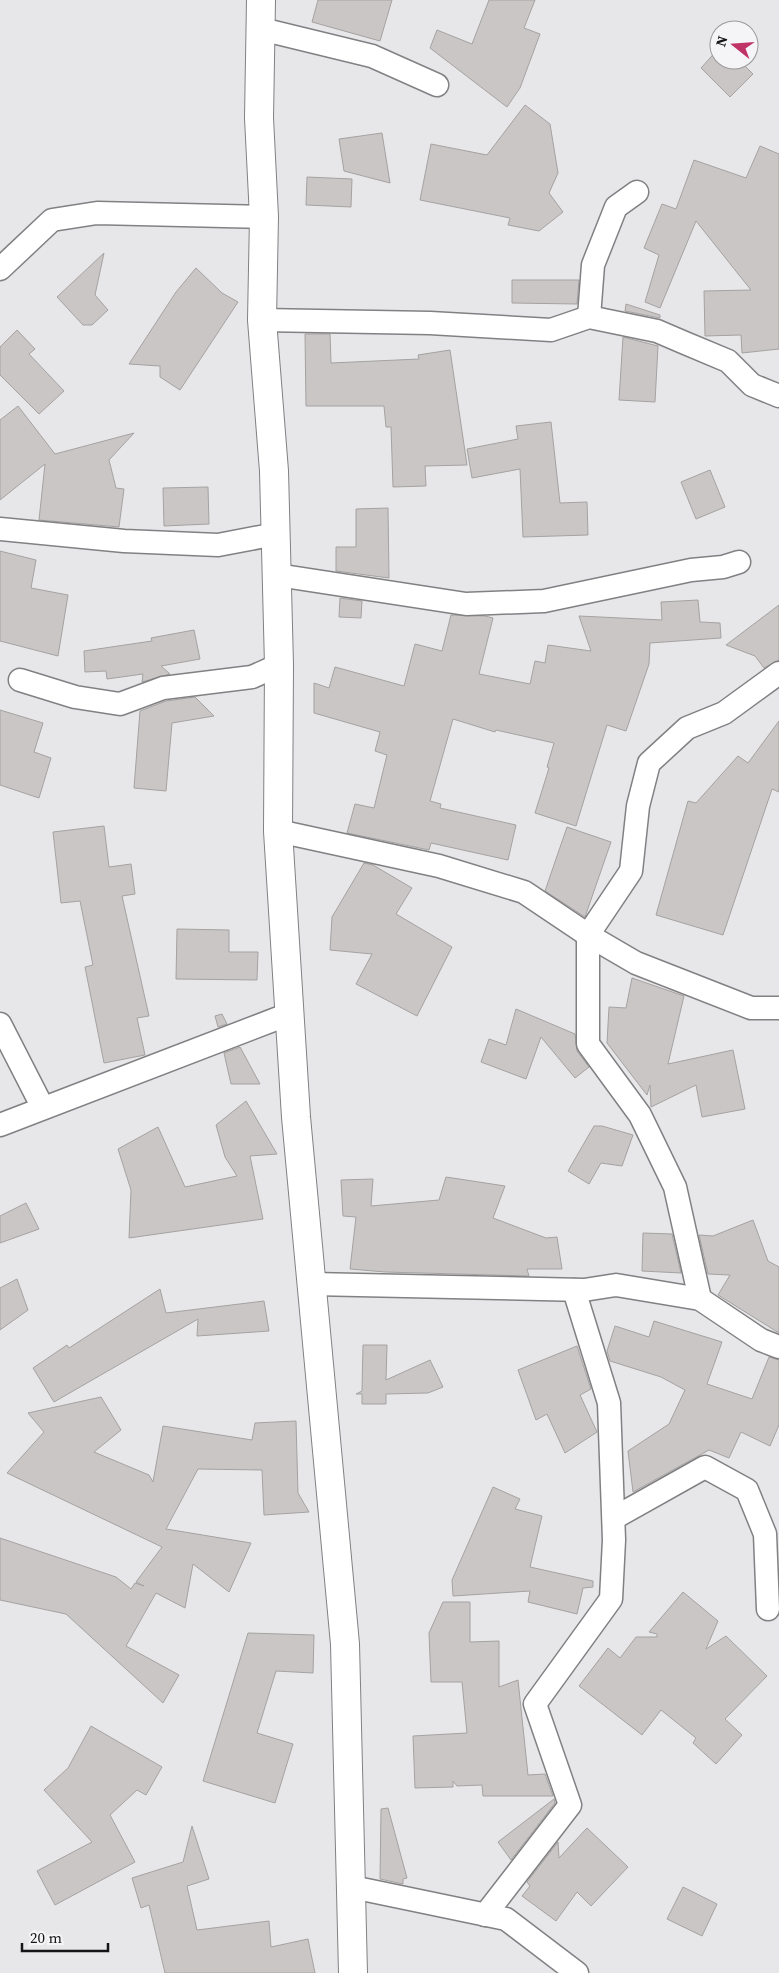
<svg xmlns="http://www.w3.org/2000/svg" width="779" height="1973" viewBox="0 0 779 1973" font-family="'Source Serif 4',serif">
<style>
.building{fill:#c9c6c5;stroke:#a5a2a1}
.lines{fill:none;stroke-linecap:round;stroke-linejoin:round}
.minor-casing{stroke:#818184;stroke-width:25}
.tertiary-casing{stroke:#818184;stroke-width:30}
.minor{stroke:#fff;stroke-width:22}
.tertiary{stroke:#fff;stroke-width:28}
</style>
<rect width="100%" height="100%" fill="#e7e7ea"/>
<!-- building -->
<g class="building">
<polygon points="318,0 392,0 380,41 312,22"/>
<polygon points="489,0 535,0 524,28 540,34 520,88 507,107 430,48 437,30 472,44"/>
<polygon points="719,48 719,60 739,60 753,74 730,97 701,68"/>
<polygon points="525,105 550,124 558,173 549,193 563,212 539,231 508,225 510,218 420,200 431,144 487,155"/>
<polygon points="382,133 390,183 344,171 339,139"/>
<polygon points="760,146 779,154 779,349 742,353 741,335 705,336 704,291 751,290 696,221 660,308 645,302 659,255 644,248 662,204 676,209 694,160 746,178"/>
<polygon points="307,177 352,179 351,207 306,205"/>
<polygon points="104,253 95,295 108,310 92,325 83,325 57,297"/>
<polygon points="196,268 222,293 238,302 180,390 160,377 160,366 129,364 176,292"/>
<polygon points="512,280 579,280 577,304 512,303"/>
<polygon points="626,304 660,315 660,318 625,311"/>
<polygon points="17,330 35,349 29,354 64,391 39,414 0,375 0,347"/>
<polygon points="305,334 330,334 331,363 419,359 418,355 450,350 467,465 425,466 426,486 393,487 391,427 386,427 384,406 306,406"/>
<polygon points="623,337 658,346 655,402 619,400"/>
<polygon points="18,406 55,454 134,433 109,460 116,488 124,489 119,527 39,520 45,464 0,500 0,420"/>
<polygon points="551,422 560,503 587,502 588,535 523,537 520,469 472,478 467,449 518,439 516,426"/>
<polygon points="710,470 725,507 696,519 681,482"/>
<polygon points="208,487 209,524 164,526 163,488"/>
<polygon points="388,508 389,578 336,571 336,547 356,547 356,509"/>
<polygon points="0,551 36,560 31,588 68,595 58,656 0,641"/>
<polygon points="340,598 362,601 361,618 339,617"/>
<polygon points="698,600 700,622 720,623 721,638 650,643 649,664 626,731 607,725 576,826 535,813 549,768 547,767 554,743 496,730 495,732 453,719 430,801 441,804 440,808 516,825 508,860 431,843 429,850 347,833 355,804 374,808 387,755 375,751 380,732 314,713 314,683 329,688 335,667 404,686 415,644 442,651 451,615 485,616 493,618 479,674 530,684 535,661 545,663 548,645 591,651 579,616 662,620 661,602"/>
<polygon points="779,605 779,660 764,668 755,656 726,645"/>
<polygon points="194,630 200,659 161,666 170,674 142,682 143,674 107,679 106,671 85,672 84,651 152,641 151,638"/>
<polygon points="195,697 214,716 172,723 166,791 134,788 140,711 166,701"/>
<polygon points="0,710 43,723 34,752 51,758 39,798 0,785"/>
<polygon points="779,721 779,792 772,789 723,935 656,915 688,801 696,803 738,756 748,763"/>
<polygon points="104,826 109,867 131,864 135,894 122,896 149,1016 137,1018 145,1055 104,1063 85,967 93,965 80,901 61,903 53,832"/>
<polygon points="567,827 611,842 585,917 545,891"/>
<polygon points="364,863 373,865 412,888 396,914 452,947 417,1016 356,984 372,954 330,950 332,917"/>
<polygon points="177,929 229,930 229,952 258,952 257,980 176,979"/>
<polygon points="632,978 684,996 668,1064 733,1050 745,1109 702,1117 696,1085 651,1107 650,1085 647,1095 607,1043 609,1007 626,1008"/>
<polygon points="516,1009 575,1034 577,1051 589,1067 575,1078 541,1037 526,1079 481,1062 489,1039 506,1045"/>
<polygon points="222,1014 227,1024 218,1027 215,1016"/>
<polygon points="240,1047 260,1084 231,1084 224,1053"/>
<polygon points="246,1101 277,1154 250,1156 263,1219 129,1238 131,1190 118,1149 158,1127 185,1187 237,1176 225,1157 216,1125"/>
<polygon points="594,1126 602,1126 633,1135 622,1166 601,1163 589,1184 568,1171"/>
<polygon points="446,1177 505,1186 493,1218 546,1238 557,1237 562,1269 527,1269 529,1276 385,1272 350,1269 356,1217 343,1216 341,1180 373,1179 371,1206 439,1200"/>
<polygon points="26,1203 39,1229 0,1243 0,1216"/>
<polygon points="753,1220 768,1261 779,1267 779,1333 718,1295 730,1275 708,1274 699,1235 713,1236"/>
<polygon points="643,1233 672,1234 681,1273 642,1271"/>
<polygon points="17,1279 28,1310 0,1330 0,1288"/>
<polygon points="160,1289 166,1313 264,1301 269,1331 197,1336 198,1319 54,1402 33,1368 67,1345 69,1348"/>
<polygon points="654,1321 722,1342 707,1384 752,1399 769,1357 779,1360 779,1425 770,1446 741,1432 729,1458 709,1450 633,1492 628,1451 669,1424 685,1390 661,1377 610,1361 607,1351 615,1326 649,1337"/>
<polygon points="363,1345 387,1345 386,1380 430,1360 443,1387 428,1393 386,1394 386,1404 362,1404 362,1394 356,1394 362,1391"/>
<polygon points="577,1346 591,1389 580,1395 597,1432 565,1453 547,1414 536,1420 518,1370"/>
<polygon points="101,1397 121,1430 94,1452 149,1475 153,1482 163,1426 252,1440 255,1423 296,1421 298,1493 309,1512 264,1515 262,1470 198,1469 166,1529 251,1543 229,1592 193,1564 185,1608 156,1593 126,1646 179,1675 163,1703 66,1614 0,1600 0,1538 116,1577 131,1589 135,1583 144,1586 136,1582 162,1547 7,1473 44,1432 28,1413"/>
<polygon points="493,1487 520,1499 515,1509 542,1516 530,1567 593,1581 593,1587 583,1588 577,1614 528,1602 530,1591 453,1596 452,1580"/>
<polygon points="683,1592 718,1621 706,1649 726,1636 767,1676 725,1719 742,1735 716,1764 693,1743 696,1738 661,1710 642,1735 579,1686 608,1648 620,1658 636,1637 657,1637 657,1634 649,1632"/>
<polygon points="443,1602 470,1602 470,1642 499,1641 499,1687 518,1680 528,1775 545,1774 553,1796 483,1796 482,1785 457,1786 453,1781 453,1787 415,1788 413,1736 467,1733 462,1682 431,1682 429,1633"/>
<polygon points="248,1633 314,1635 313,1673 276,1671 257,1733 293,1744 275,1803 203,1781"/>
<polygon points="91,1726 162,1767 146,1795 137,1790 110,1815 135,1862 55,1905 37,1871 92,1842 44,1790 68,1768"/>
<polygon points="554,1799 555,1803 511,1860 498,1842"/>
<polygon points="388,1808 407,1878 403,1879 403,1884 380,1879 381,1809"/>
<polygon points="192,1826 209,1879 187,1886 197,1930 269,1921 271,1947 308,1939 315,1973 165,1973 149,1905 141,1908 132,1878 183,1862"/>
<polygon points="587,1828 628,1867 591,1906 577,1892 556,1921 522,1896 530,1886 527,1882 558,1842 559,1858"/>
<polygon points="683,1887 717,1904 702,1936 667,1919"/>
</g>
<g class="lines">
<defs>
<g id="minor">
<polyline points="261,29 372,56 437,85"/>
<polyline points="0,269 52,220 97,213 264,217"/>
<polyline points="589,317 593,265 616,207 637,192"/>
<polyline points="262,320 430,323 551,330 589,317 657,331 685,343 728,361 752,385 779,396"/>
<polyline points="0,529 124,541 218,545 276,534"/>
<polyline points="277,575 466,604 544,601 691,570 723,567 739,562"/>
<polyline points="779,673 724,713 687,728 649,763 638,806 631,871 588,935 588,1044 640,1115 675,1187 700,1299 761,1340 779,1347"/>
<polyline points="20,680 75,697 120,704 163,688 252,677 279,665"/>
<polyline points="278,831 439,866 524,892 588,935 636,963 751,1008 779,1008"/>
<polyline points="0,1024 43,1108"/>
<polyline points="0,1125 289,1014"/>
<polyline points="312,1284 584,1290 616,1285 700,1299"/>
<polyline points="614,1518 705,1467 747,1490 765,1534 768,1609"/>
<polyline points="352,1887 506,1919 577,1973"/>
<polyline points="485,1915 570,1805 535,1704 611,1599 614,1540 609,1403 574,1290"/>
</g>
<polyline id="tertiary" points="261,0 259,118 264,217 262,320 274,471 279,665 278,831 296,1117 345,1644 353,1973"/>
</defs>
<!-- minor casing -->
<use href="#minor" class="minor-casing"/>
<!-- tertiary casing -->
<use href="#tertiary" class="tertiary-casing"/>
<!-- minor -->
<use href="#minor" class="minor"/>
<!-- tertiary -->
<use href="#tertiary" class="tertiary"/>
</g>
<!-- north arrow -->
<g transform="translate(734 45) rotate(287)"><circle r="24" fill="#f5f5f7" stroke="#9b9b9d"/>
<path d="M0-4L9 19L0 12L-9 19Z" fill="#bf3366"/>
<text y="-8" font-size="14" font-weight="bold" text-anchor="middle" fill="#151516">N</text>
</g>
<!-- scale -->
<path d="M22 1943v8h86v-8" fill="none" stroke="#151516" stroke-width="2.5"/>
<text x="30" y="1943" font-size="15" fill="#151516" stroke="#f5f5f7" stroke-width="4" paint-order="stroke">20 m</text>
</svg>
